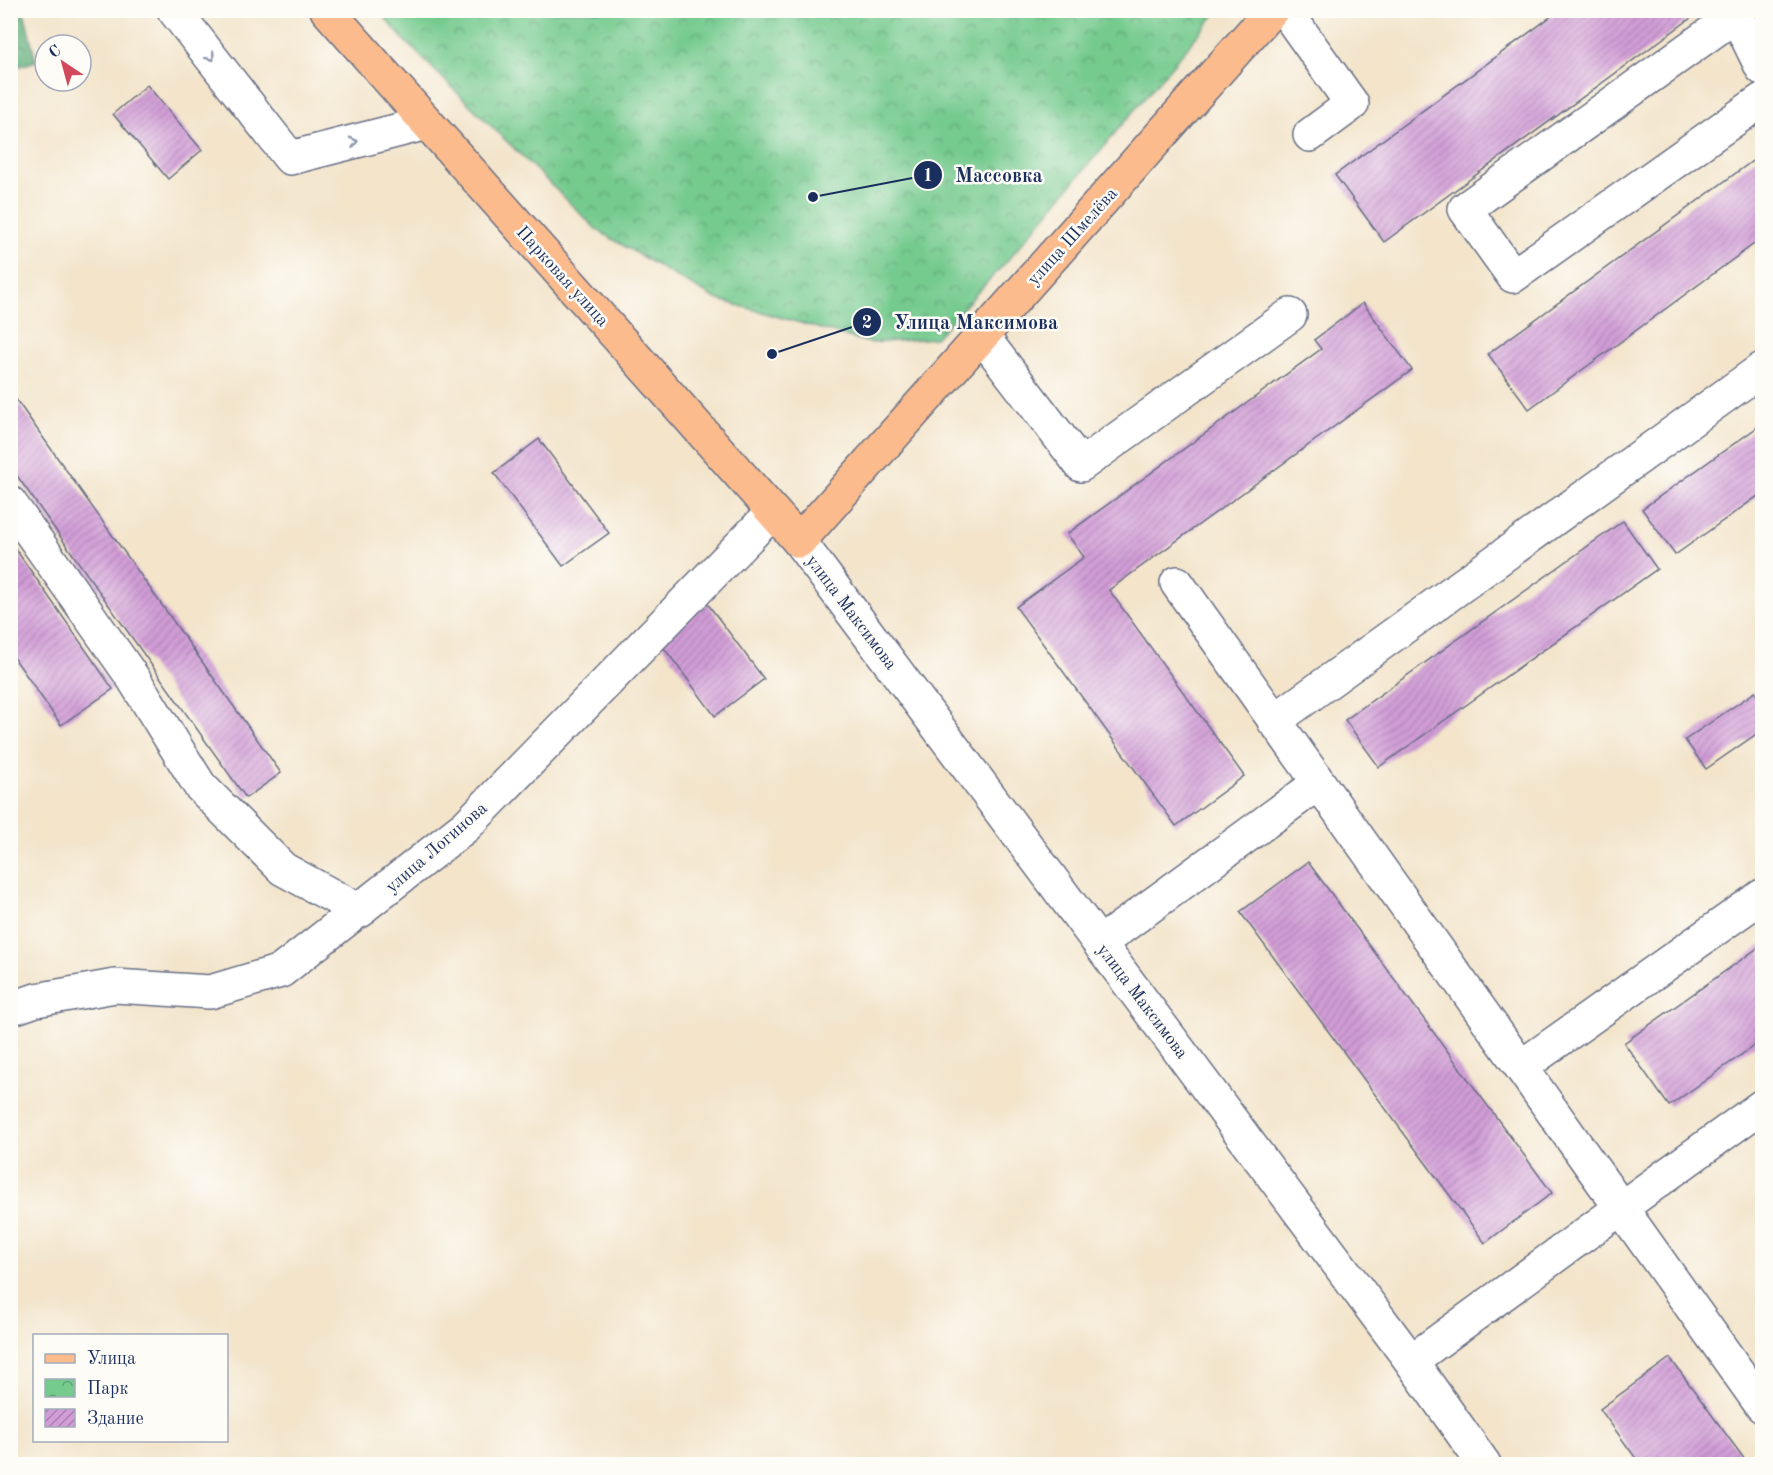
<svg xmlns="http://www.w3.org/2000/svg" width="1773" height="1475" viewBox="0 0 1773 1475" font-family="'Old Standard TT',serif">
<style>
.forest{fill:url(#forest-crowns);stroke:#3e6e6c;stroke-width:1.5}
.park{fill:url(#park-crowns);stroke:#487c76;stroke-width:1.5}
.building{fill:url(#building-hatch)}
.lines{fill:none;stroke-linecap:round;stroke-linejoin:round}
.minor-casing{stroke:#676e84;stroke-width:36}
.major-casing{stroke:#676e84;stroke-width:36}
.minor{stroke:#fff;stroke-width:33}
.major{stroke:#fbbb8d;stroke-width:33}
.oneway{stroke:#8d97ae}
.labels{text-anchor:middle;stroke-width:5;stroke-linejoin:round;paint-order:stroke}
.street-label{font-size:18px;fill:#1b2f5e;stroke:#fdfcf7}
.leader{fill:none;stroke:#1b2f5e;stroke-width:2}
.callout-dot{fill:#1b2f5e;stroke:#fdfcf7;stroke-width:2}
.mark-label{font-size:18px;text-anchor:middle;font-weight:bold;fill:#fff}
.callout-label{font-size:20px;text-anchor:middle;font-weight:bold;fill:#1b2f5e;stroke:#fdfcf7;stroke-width:5;stroke-linejoin:round;paint-order:stroke}
</style>
<defs>
<pattern id="forest-crowns" width="20" height="18" patternUnits="userSpaceOnUse" patternTransform="scale(1.5)"><rect width="20" height="18" fill="#60ae79"/><path d="M2 6a3 3 0 1 1 6 0M12 15a3 3 0 1 1 6 0" fill="none" stroke="#4e8e66"/></pattern>
<pattern id="park-crowns" width="20" height="18" patternUnits="userSpaceOnUse" patternTransform="scale(1.5)"><rect width="20" height="18" fill="#75ca8e"/><path d="M2 6a3 3 0 1 1 6 0M12 15a3 3 0 1 1 6 0" fill="none" stroke="#5fa477"/></pattern>
<pattern id="building-hatch" width="6" height="6" patternUnits="userSpaceOnUse" patternTransform="scale(1.5)"><rect width="6" height="6" fill="#d29dd7"/><path d="M-1 1l2-2M0 6l6-6M5 7l2-2" fill="none" stroke="#aa80b2"/></pattern>
</defs>
<rect width="100%" height="100%" fill="#fdfcf7"/>
<filter id="ink" filterUnits="userSpaceOnUse"><feTurbulence type="fractalNoise" baseFrequency=".0167" numOctaves="2"/><feDisplacementMap in="SourceGraphic" scale="12" xChannelSelector="R" yChannelSelector="G"/><feConvolveMatrix kernelMatrix="1 2 1 2 8 2 1 2 1" color-interpolation-filters="sRGB"/></filter>
<filter id="wash" filterUnits="userSpaceOnUse"><feTurbulence type="fractalNoise" baseFrequency=".008" numOctaves="4" result="noise"/><feDisplacementMap in="SourceGraphic" scale="24" xChannelSelector="R" yChannelSelector="G"/><feGaussianBlur stdDeviation="1.35" result="paint"/><feColorMatrix in="noise" values="0 0 0 0 0 0 0 0 0 0 0 0 0 0 0 0 0 1.4 0 .05"/><feComposite in="paint" operator="in"/></filter>
<g filter="url(#wash)">
<rect width="100%" height="100%" fill="#f3e4ca"/>
<!-- forest -->
<polygon class="forest" points="11,10 24,11 36,61 11,69"/>
<!-- park -->
<polygon class="park" points="379,11 1218,11 1007,261 935,338 870,343 716,299 668,272 597,230 405,41"/>
<g id="blocks">
<!-- building -->
<g class="building">
<polygon points="1560,10 1702,10 1384,242 1335,175"/>
<polygon points="147,85 202,150 168,179 113,114"/>
<polygon points="1762,154 1762,238 1529,409 1488,354"/>
<polygon points="1363,303 1412,370 1109,590 1244,776 1176,826 1016,607 1084,557 1067,534 1321,349 1314,340"/>
<polygon points="10,391 281,773 246,798 10,466"/>
<polygon points="1762,424 1762,493 1675,555 1642,509"/>
<polygon points="539,439 609,533 563,566 494,473"/>
<polygon points="1623,521 1657,569 1379,767 1345,720"/>
<polygon points="10,541 113,689 61,725 10,652"/>
<polygon points="707,603 764,679 715,716 658,640"/>
<polygon points="1755,692 1762,703 1762,730 1706,769 1685,740"/>
<polygon points="1308,862 1552,1193 1485,1243 1240,912"/>
<polygon points="1762,945 1762,1040 1669,1106 1624,1043"/>
<polygon points="1670,1358 1748,1464 1640,1464 1600,1409"/>
</g>
</g>
</g>
<g filter="url(#ink)">
<use href="#blocks" fill-opacity="0" stroke="#676e84" stroke-width="1.5"/>
<g class="lines">
<defs>
<g id="minor">
<polyline points="174,10 290,158 427,123"/>
<polyline points="1285,10 1352,104 1310,135"/>
<polyline points="1733,10 1736,15 1465,209 1513,276 1762,100"/>
<polyline points="1736,15 1762,68"/>
<polyline points="982,336 1081,465 1290,315"/>
<polyline points="10,503 133,678 200,786 283,869 360,911"/>
<polyline points="799,541 1411,1361 1484,1464"/>
<polyline points="1177,583 1621,1208 1411,1361"/>
<polyline points="1274,721 1762,369"/>
<polyline points="1100,943 1319,783"/>
<polyline points="10,1009 36,1000 115,986 210,992 281,971 466,826 773,512"/>
<polyline points="1521,1067 1762,896"/>
<polyline points="1762,1106 1621,1208 1762,1406"/>
</g>
<polyline id="major" points="327,10 799,541 1272,10"/>
</defs>
<!-- minor casing -->
<use href="#minor" class="minor-casing"/>
<!-- major casing -->
<use href="#major" class="major-casing"/>
<!-- minor -->
<use href="#minor" class="minor"/>
<!-- major -->
<use href="#major" class="major"/>
</g>
<!-- one-way arrows -->
<defs><path id="oneway-chevron" d="M-2-3.5L2.5 0L-2 3.5" fill="none" stroke-width="1.6" stroke-linecap="round" stroke-linejoin="round" transform="scale(1.5)"/></defs>
<g class="oneway">
<use href="#oneway-chevron" transform="translate(211 57) rotate(52)"/>
<use href="#oneway-chevron" transform="translate(354 142) rotate(-14)"/>
</g>
</g>
<g class="labels">
<!-- street labels -->
<g class="street-label">
<text transform="translate(1072 236) rotate(-48)" y="6">улица Шмелёва</text>
<text transform="translate(563 276) rotate(48)" y="6">Парковая улица</text>
<text transform="translate(852 612) rotate(53)" y="6">улица Максимова</text>
<text transform="translate(436 847) rotate(-41)" y="6">улица Логинова</text>
<text transform="translate(1143 1001) rotate(53)" y="6">улица Максимова</text>
</g>
</g>
<!-- callouts -->
<path class="leader" d="M813 197L928 175M772 354L867 322"/>
<g class="callout-dot">
<circle cx="813" cy="197" r="6"/>
<circle cx="772" cy="354" r="6"/>
<circle cx="928" cy="175" r="15"/>
<circle cx="867" cy="322" r="15"/>
</g>
<g class="mark-label">
<text x="928" y="181">1</text>
<text x="867" y="328">2</text>
</g>
<g class="callout-label">
<text x="999" y="182">Массовка</text>
<text x="976" y="329">Улица Максимова</text>
</g>
<!-- margin -->
<rect width="1773" height="1475" fill="none" stroke="#fdfcf7" stroke-width="36"/>
<!-- legend -->
<rect x="33" y="1334" width="195" height="108" fill="#fdfcf7" stroke="#a3aaba" stroke-width="1.5"/>
<rect x="45" y="1354" width="30" height="9" fill="#fbbb8d" stroke="#a3aaba" stroke-width="1.5"/>
<text x="87" y="1364" font-size="18" fill="#1b2f5e">Улица</text>
<rect x="45" y="1379" width="30" height="18" fill="url(#park-crowns)" stroke="#a3aaba" stroke-width="1.5"/>
<text x="87" y="1394" font-size="18" fill="#1b2f5e">Парк</text>
<rect x="45" y="1409" width="30" height="18" fill="url(#building-hatch)" stroke="#a3aaba" stroke-width="1.5"/>
<text x="87" y="1424" font-size="18" fill="#1b2f5e">Здание</text>
<!-- north arrow -->
<g transform="translate(63 63) rotate(324)"><circle r="28" fill="#fdfcf7" stroke="#a3aaba" stroke-width="1.5"/>
<path d="M0-4.5L10 22L0 15L-10 22Z" fill="#d1495b"/>
<text y="-9" font-size="16" font-weight="bold" text-anchor="middle" fill="#1b2f5e">С</text>
</g>
</svg>
